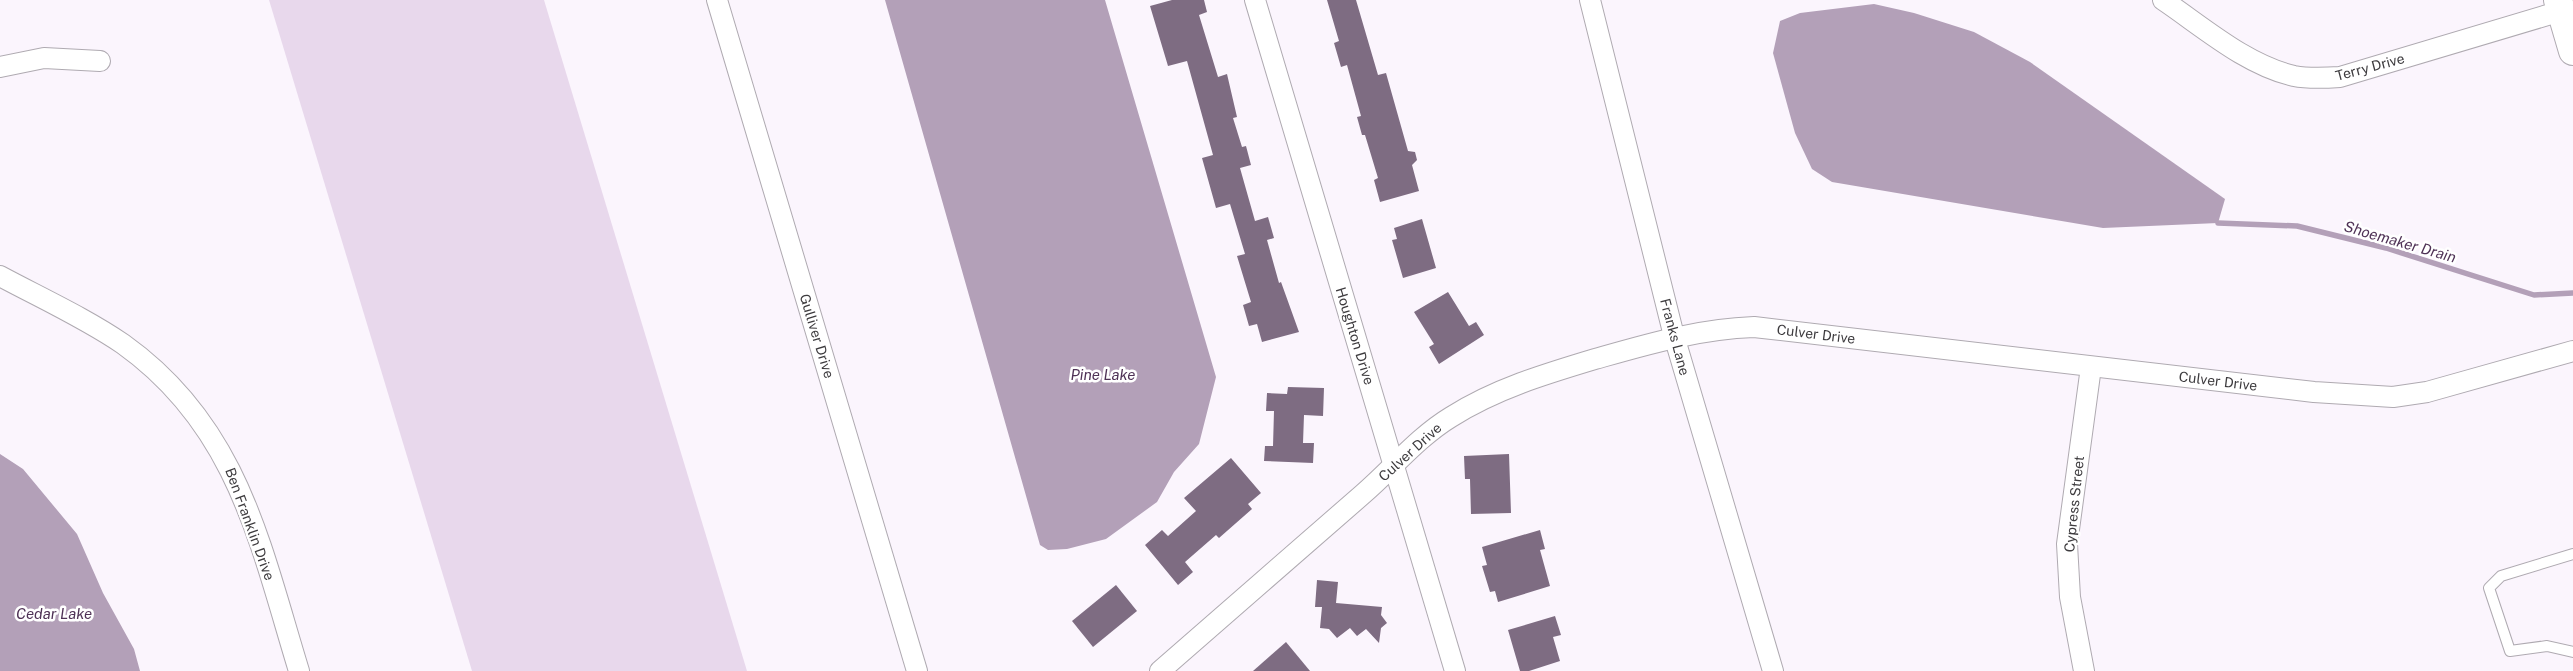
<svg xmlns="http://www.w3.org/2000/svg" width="2573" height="671" viewBox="0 0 2573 671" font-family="'Public Sans',sans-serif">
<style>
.green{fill:#e8d8ec}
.water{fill:#b3a0b8}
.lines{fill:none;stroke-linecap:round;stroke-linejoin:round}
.stream{stroke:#b3a0b8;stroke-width:5.5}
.building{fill:#7e6c82}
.lane-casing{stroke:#afaab1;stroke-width:12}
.street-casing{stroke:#afaab1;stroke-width:22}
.secondary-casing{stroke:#afaab1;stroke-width:30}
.lane{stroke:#fff;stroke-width:10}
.street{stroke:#fff;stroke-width:20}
.secondary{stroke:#fff;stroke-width:28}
.labels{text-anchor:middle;stroke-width:5;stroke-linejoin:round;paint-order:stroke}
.street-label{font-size:14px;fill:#3e3c3f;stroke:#fff}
.water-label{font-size:15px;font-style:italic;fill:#4f3256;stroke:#fff}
</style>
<rect width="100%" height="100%" fill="#fbf5fd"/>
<!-- green -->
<polygon class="green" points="269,0 544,0 747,671 472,671"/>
<!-- water -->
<g class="water">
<polygon points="885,0 1105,0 1216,377 1199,444 1174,472 1157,502 1106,539 1067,549 1048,550 1040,545"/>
<polygon points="1874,4 1914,13 1974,32 2030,62 2225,199 2218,223 2103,228 1832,182 1812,169 1795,133 1773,53 1780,21 1800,13"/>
<polygon points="0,454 23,469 77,534 103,593 134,649 140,671 0,671"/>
</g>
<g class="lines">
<!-- stream -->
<polyline class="stream" points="2218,223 2297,226 2386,248 2534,295 2573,293"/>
</g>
<!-- building -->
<g class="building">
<polygon points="1172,0 1204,0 1207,12 1199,15 1218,77 1227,74 1237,117 1233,118 1242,147 1246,146 1251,165 1240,168 1255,221 1268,217 1274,238 1267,240 1279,283 1281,282 1299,332 1262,342 1257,324 1249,326 1243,305 1251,302 1237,256 1245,254 1230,204 1216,208 1202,158 1213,155 1187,61 1168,66 1150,6"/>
<polygon points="1327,0 1356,0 1378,75 1386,73 1408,151 1415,152 1417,160 1412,165 1419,191 1380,202 1374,180 1378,178 1365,135 1362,135 1357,117 1361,116 1347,65 1341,67 1334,43 1339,41"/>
<polygon points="1422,219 1436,268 1403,278 1392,240 1397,239 1394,228"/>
<polygon points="1448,292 1469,326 1476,322 1484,335 1439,364 1429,347 1434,344 1414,312"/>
<polygon points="1288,387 1324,388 1323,416 1304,415 1303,443 1314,443 1313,463 1264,461 1265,446 1273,446 1274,411 1266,411 1267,393 1287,394"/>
<polygon points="1509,454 1511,513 1471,514 1470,479 1465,479 1464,456"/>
<polygon points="1231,458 1261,493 1248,504 1252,509 1219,538 1216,535 1185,562 1193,572 1178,585 1145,545 1162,530 1168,536 1196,511 1184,498"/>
<polygon points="1540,530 1545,549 1540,550 1550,586 1498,602 1495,591 1490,592 1482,566 1487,565 1482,547"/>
<polygon points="1317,580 1338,582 1336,603 1382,607 1381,615 1387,623 1381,628 1379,643 1366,629 1357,636 1350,628 1337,638 1329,629 1320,628 1322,607 1315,607"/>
<polygon points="1116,585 1137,611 1093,647 1072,621"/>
<polygon points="1555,616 1561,635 1553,637 1560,661 1529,671 1520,671 1508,630"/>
<polygon points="1286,642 1310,671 1253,671"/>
</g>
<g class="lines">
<defs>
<polyline id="lane" points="2573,554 2501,576 2489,588 2510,651 2547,646 2573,652"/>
<g id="street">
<polyline points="717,0 917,671"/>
<polyline points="1255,0 1455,671"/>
<polyline points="1590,0 1674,336 1773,671"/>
<path d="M2163,0C2203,27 2246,65 2294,76C2309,79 2325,78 2340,77L2561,11"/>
<polyline points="0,67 44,58 100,61"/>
<path d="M0,276C41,298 85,318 123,344C238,426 260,544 299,671"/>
<path d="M1160,671C1228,612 1295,553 1363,494C1392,469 1418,437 1451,417C1495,389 1545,374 1595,359C1648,344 1698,329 1754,327L2314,392L2393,397L2427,392L2573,351"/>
<polyline points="2084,671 2070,597 2067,544 2091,367"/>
</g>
<polyline id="secondary" points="2558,0 2573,51"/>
</defs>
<!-- lane casing -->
<use href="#lane" class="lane-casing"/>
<!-- street casing -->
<use href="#street" class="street-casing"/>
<!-- secondary casing -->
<use href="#secondary" class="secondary-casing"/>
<!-- lane -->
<use href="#lane" class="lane"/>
<!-- street -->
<use href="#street" class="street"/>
<!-- secondary -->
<use href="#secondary" class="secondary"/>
</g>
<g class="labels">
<!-- street labels -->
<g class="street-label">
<text transform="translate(2370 67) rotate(-15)" y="5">Terry Drive</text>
<text transform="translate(1816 334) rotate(7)" y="5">Culver Drive</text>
<text transform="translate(817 336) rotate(73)" y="5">Gulliver Drive</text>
<text transform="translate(1355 336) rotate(73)" y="5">Houghton Drive</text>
<text transform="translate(1675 337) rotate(75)" y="5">Franks Lane</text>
<text transform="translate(2218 381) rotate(7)" y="5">Culver Drive</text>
<text transform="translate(1410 452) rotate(-42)" y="5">Culver Drive</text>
<text transform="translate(2074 504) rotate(-84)" y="5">Cypress Street</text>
<text transform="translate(250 524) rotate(70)" y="5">Ben Franklin Drive</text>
</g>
<!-- water labels -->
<g class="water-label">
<text transform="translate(2400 242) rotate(16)" y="5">Shoemaker Drain</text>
<text x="1103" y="380">Pine Lake</text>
<text x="54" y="619">Cedar Lake</text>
</g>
</g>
</svg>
